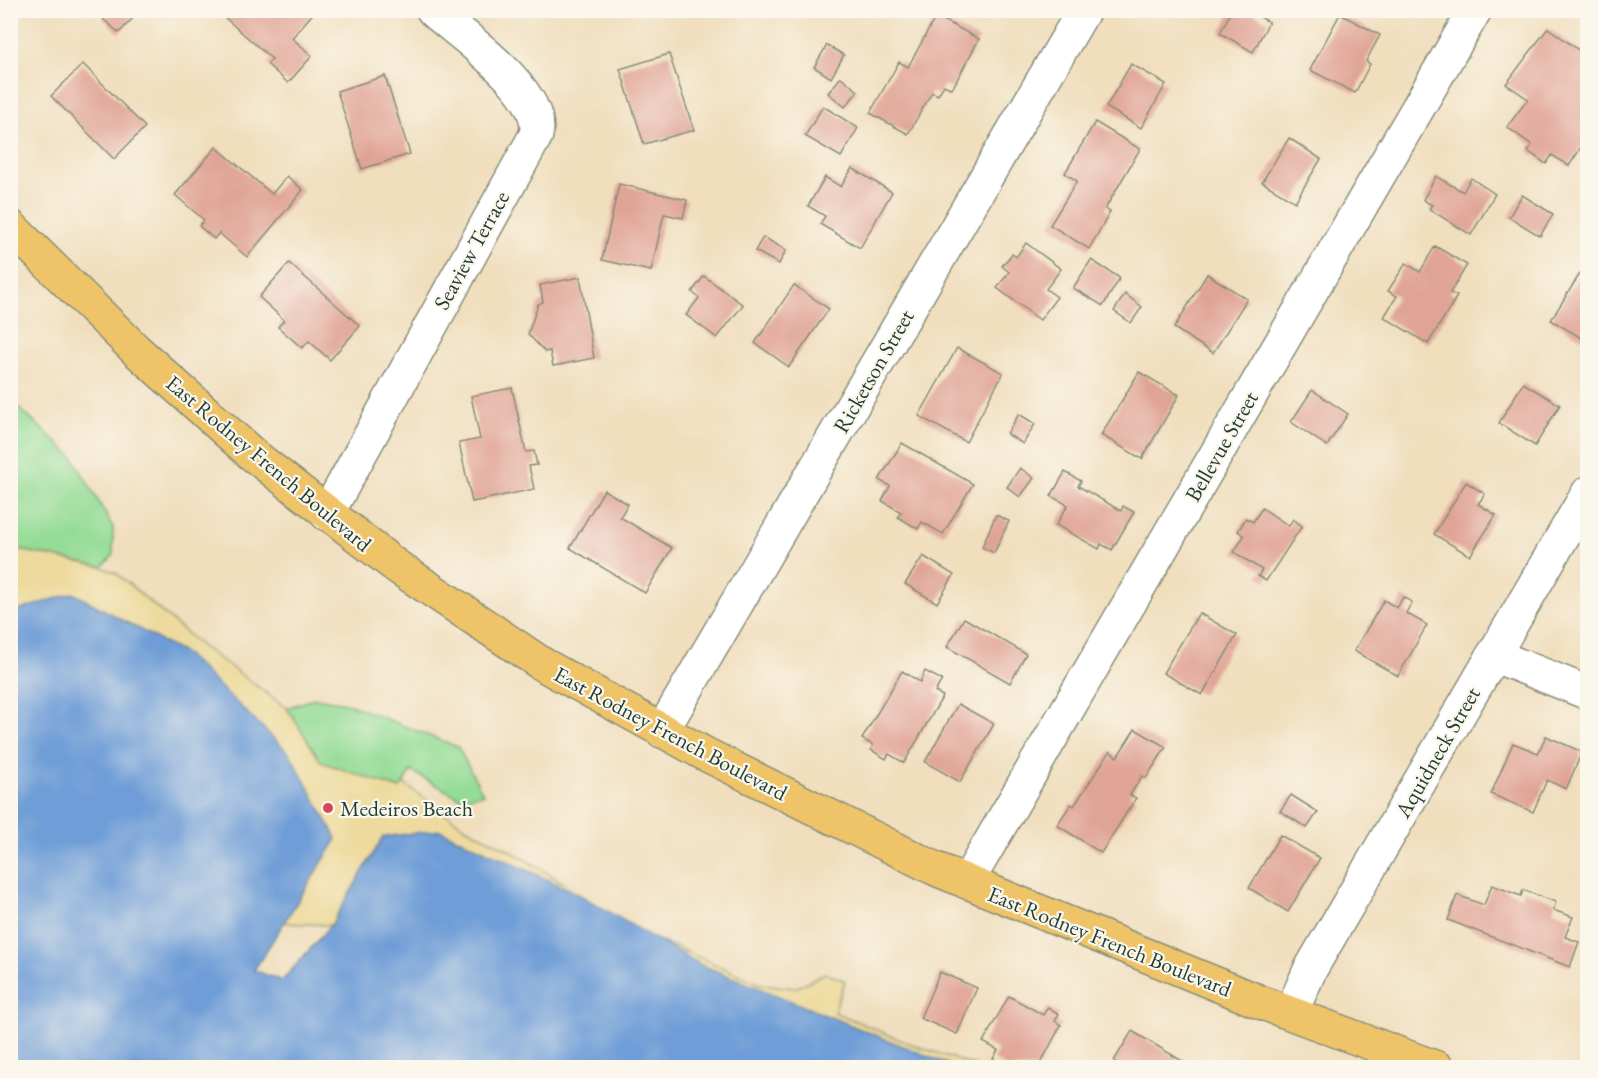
<svg xmlns="http://www.w3.org/2000/svg" width="1598" height="1078" viewBox="0 0 1598 1078" font-family="'EB Garamond',serif">
<style>
.green{fill:#94dc96;stroke:#5a8c65;stroke-width:1.5}
.sand{fill:#eeda9e;stroke:#868c69;stroke-width:1.5}
.water{fill:#6e9dd7;stroke:#466d86;stroke-width:1.5}
.pier{fill:#f0debd}
.building{fill:#e0a496}
.lines{fill:none;stroke-linecap:round;stroke-linejoin:round}
.minor-casing{stroke:#888e78;stroke-width:36}
.major-casing{stroke:#888e78;stroke-width:36}
.minor{stroke:#fff;stroke-width:33}
.major{stroke:#efc469;stroke-width:33}
.poi-dot{fill:#d1495b;stroke:#fbf7ec;stroke-width:2}
.labels{text-anchor:middle;stroke-width:4.5;stroke-linejoin:round;paint-order:stroke}
.street-label{font-size:22px;fill:#1f3d34;stroke:#fbf7ec}
.poi-label{font-size:22px;fill:#1f3d34;stroke:#fbf7ec;text-anchor:start}
</style>
<rect width="100%" height="100%" fill="#fbf7ec"/>
<filter id="ink" filterUnits="userSpaceOnUse"><feTurbulence type="fractalNoise" baseFrequency=".0167" numOctaves="2"/><feDisplacementMap in="SourceGraphic" scale="12" xChannelSelector="R" yChannelSelector="G"/><feConvolveMatrix kernelMatrix="1 2 1 2 8 2 1 2 1" color-interpolation-filters="sRGB"/></filter>
<filter id="wash" filterUnits="userSpaceOnUse"><feTurbulence type="fractalNoise" baseFrequency=".008" numOctaves="4" result="noise"/><feDisplacementMap in="SourceGraphic" scale="24" xChannelSelector="R" yChannelSelector="G"/><feGaussianBlur stdDeviation="1.35" result="paint"/><feColorMatrix in="noise" values="0 0 0 0 0 0 0 0 0 0 0 0 0 0 0 0 0 1.4 0 .05"/><feComposite in="paint" operator="in"/></filter>
<g filter="url(#wash)">
<rect width="100%" height="100%" fill="#f0debd"/>
<!-- green -->
<g class="green">
<polygon points="10,400 73,457 113,527 113,556 102,567 11,548"/>
<polygon points="315,698 346,703 458,747 483,794 460,798 411,771 400,789 321,762 287,708"/>
</g>
<!-- sand -->
<polygon class="sand" points="10,548 102,567 116,573 200,645 287,708 321,762 399,789 404,784 465,827 511,851 653,937 760,984 795,988 825,973 845,981 834,1012 908,1043 978,1067 734,1067 331,925 283,923 253,850 11,678"/>
<!-- water -->
<polygon class="water" points="73,593 187,655 290,754 337,839 254,970 282,981 331,925 383,837 440,830 577,893 699,964 955,1067 11,1067 10,613"/>
<!-- pier -->
<polygon class="pier" points="558,881 578,890 674,946 653,937"/>
<g id="blocks">
<!-- building -->
<g class="building">
<polygon points="111,10 125,10 133,18 119,33 103,19"/>
<polygon points="216,10 316,10 292,38 312,56 288,83 267,64 272,59"/>
<polygon points="1232,10 1248,10 1269,22 1253,52 1220,33"/>
<polygon points="1340,14 1380,35 1366,61 1370,64 1355,93 1310,70"/>
<polygon points="936,16 979,39 952,89 944,85 938,95 932,92 908,134 870,113 899,62 908,67"/>
<polygon points="1548,28 1588,57 1588,137 1569,166 1552,155 1546,164 1528,151 1532,145 1507,127 1528,99 1506,84"/>
<polygon points="827,45 844,55 831,78 814,67"/>
<polygon points="669,54 694,130 644,144 620,69"/>
<polygon points="83,64 145,127 114,159 51,96"/>
<polygon points="1131,64 1166,84 1141,128 1106,107"/>
<polygon points="385,76 410,154 362,169 337,91"/>
<polygon points="841,77 858,91 845,107 828,93"/>
<polygon points="823,106 858,128 841,157 805,136"/>
<polygon points="1095,122 1140,149 1105,209 1110,212 1089,249 1050,225 1077,181 1065,173"/>
<polygon points="1289,138 1321,159 1295,202 1262,182"/>
<polygon points="216,147 272,194 287,176 303,190 247,257 219,233 214,239 199,226 204,220 175,195"/>
<polygon points="852,168 892,192 860,248 820,224 825,216 808,206 825,177 841,187"/>
<polygon points="1436,176 1463,192 1471,178 1495,194 1471,235 1429,209 1432,205 1423,200"/>
<polygon points="619,184 687,200 683,218 664,214 651,271 602,260"/>
<polygon points="1522,195 1553,214 1540,236 1509,217"/>
<polygon points="763,237 786,250 779,264 755,251"/>
<polygon points="1026,243 1061,269 1046,289 1057,297 1040,320 997,288 1009,272 1002,266 1012,254 1016,257"/>
<polygon points="1435,246 1467,265 1450,293 1457,296 1428,344 1384,317 1397,296 1388,291 1406,263 1420,272"/>
<polygon points="1091,260 1120,278 1103,306 1073,288"/>
<polygon points="289,263 360,326 330,360 309,341 302,348 278,327 284,320 259,297"/>
<polygon points="1584,267 1588,269 1588,342 1551,320"/>
<polygon points="1207,274 1247,299 1213,353 1174,328"/>
<polygon points="704,276 743,305 717,338 686,315 699,298 692,292"/>
<polygon points="580,277 594,358 553,366 550,351 545,352 528,334 538,304 543,302 540,285"/>
<polygon points="794,285 829,309 789,367 755,343"/>
<polygon points="1125,294 1142,307 1131,323 1114,311"/>
<polygon points="957,348 1003,373 966,442 919,416"/>
<polygon points="1139,372 1179,395 1142,459 1101,435"/>
<polygon points="1523,383 1560,405 1535,446 1499,423"/>
<polygon points="512,388 526,452 534,451 537,465 529,466 534,489 472,502 459,443 480,439 471,396"/>
<polygon points="1312,390 1348,414 1327,446 1291,422"/>
<polygon points="1019,414 1035,424 1023,444 1007,434"/>
<polygon points="902,443 973,484 943,534 922,522 918,529 898,517 901,512 882,501 890,486 879,480"/>
<polygon points="1020,468 1034,478 1020,497 1007,487"/>
<polygon points="1065,472 1081,481 1078,486 1121,511 1123,506 1134,512 1112,550 1101,544 1099,549 1056,525 1068,505 1051,496"/>
<polygon points="1466,482 1485,494 1478,504 1496,515 1470,556 1434,534"/>
<polygon points="604,490 628,504 620,517 672,548 645,593 570,548"/>
<polygon points="1262,508 1289,526 1293,519 1302,526 1266,581 1258,576 1262,570 1234,552 1244,536 1238,531 1246,518 1253,522"/>
<polygon points="996,515 1009,521 994,553 982,547"/>
<polygon points="923,556 954,575 937,603 905,584"/>
<polygon points="1403,597 1412,602 1406,613 1427,625 1398,676 1354,651 1384,600 1397,608"/>
<polygon points="1199,613 1237,635 1202,695 1163,673"/>
<polygon points="964,618 1026,654 1010,683 947,647"/>
<polygon points="902,671 920,682 925,671 942,680 935,692 943,696 904,763 889,754 886,759 871,750 873,745 862,739"/>
<polygon points="958,704 994,724 960,782 925,762"/>
<polygon points="1135,729 1166,747 1146,778 1142,776 1130,795 1136,798 1101,853 1057,825 1071,804 1074,806 1110,751 1117,757"/>
<polygon points="1546,736 1582,752 1566,789 1547,780 1533,812 1491,794 1513,743 1538,753"/>
<polygon points="1291,795 1318,812 1307,828 1280,811"/>
<polygon points="1280,835 1320,858 1288,912 1249,888"/>
<polygon points="1492,885 1521,896 1523,890 1556,902 1553,910 1573,917 1565,937 1579,942 1570,967 1448,920 1457,895 1484,905"/>
<polygon points="940,972 977,988 957,1034 920,1018"/>
<polygon points="1009,996 1043,1015 1048,1007 1059,1014 1055,1021 1061,1025 1038,1068 1008,1068 993,1059 998,1050 983,1042"/>
<polygon points="1132,1031 1194,1068 1125,1068 1114,1061"/>
</g>
</g>
</g>
<g filter="url(#ink)">
<use href="#blocks" fill-opacity="0" stroke="#888e78" stroke-width="1.5"/>
<g class="lines">
<defs>
<g id="minor">
<path d="M327,514L536,135C546,92 463,37 433,10"/>
<polyline points="1493,655 1588,693"/>
<polyline points="662,731 1084,10"/>
<polyline points="967,882 1475,10"/>
<polyline points="1291,1013 1310,970 1588,493"/>
</g>
<polyline id="major" points="10,226 136,350 252,454 396,566 542,664 705,754 936,869 1260,1002 1437,1068"/>
</defs>
<!-- minor casing -->
<use href="#minor" class="minor-casing"/>
<!-- major casing -->
<use href="#major" class="major-casing"/>
<!-- minor -->
<use href="#minor" class="minor"/>
<!-- major -->
<use href="#major" class="major"/>
</g>
</g>
<!-- markers -->
<circle class="poi-dot" cx="328" cy="808" r="6"/>
<g class="labels">
<!-- street labels -->
<g class="street-label">
<text transform="translate(471 250) rotate(-61)" y="8">Seaview Terrace</text>
<text transform="translate(873 371) rotate(-60)" y="8">Ricketson Street</text>
<text transform="translate(1221 446) rotate(-60)" y="8">Bellevue Street</text>
<text transform="translate(269 463) rotate(40)" y="8">East Rodney French Boulevard</text>
<text transform="translate(671 733) rotate(28)" y="8">East Rodney French Boulevard</text>
<text transform="translate(1437 752) rotate(-60)" y="8">Aquidneck Street</text>
<text transform="translate(1110 941) rotate(22)" y="8">East Rodney French Boulevard</text>
</g>
<!-- poi labels -->
<g class="poi-label">
<text x="340" y="816">Medeiros Beach</text>
</g>
</g>
<!-- margin -->
<rect width="1598" height="1078" fill="none" stroke="#fbf7ec" stroke-width="36"/>
</svg>
